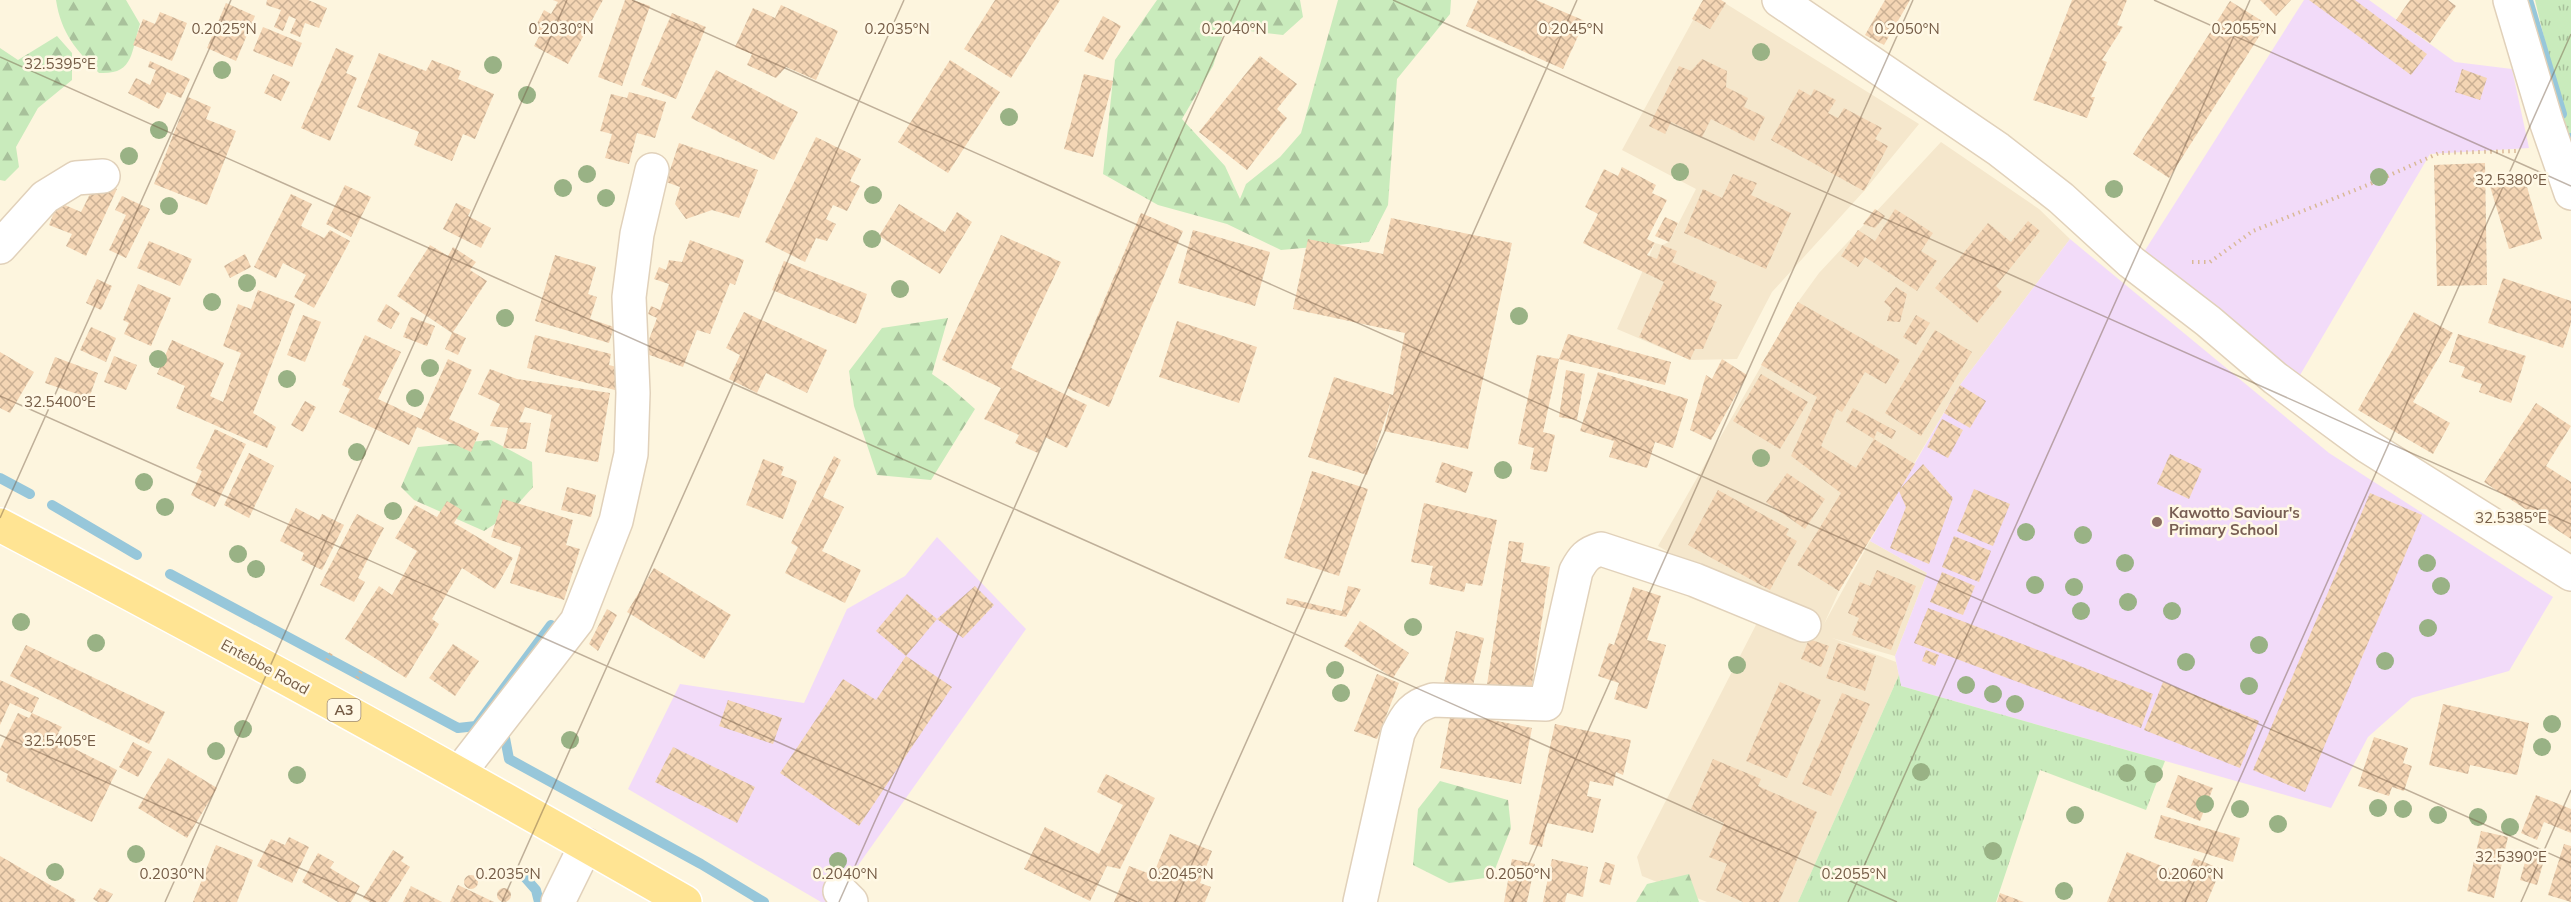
<svg xmlns="http://www.w3.org/2000/svg" width="2571" height="902" viewBox="0 0 2571 902" font-family="Mulish,sans-serif">
<style>
.residential{fill:#f5e7cc}
.education{fill:#f2dbf9}
.grass{fill:url(#grass-tufts)}
.forest{fill:url(#forest-firs)}
.lines{fill:none;stroke-linecap:round;stroke-linejoin:round}
.stream{stroke:#97c7da;stroke-width:10}
.building{fill:url(#building-cross-hatch)}
.street-casing{stroke:#e1d1ba;stroke-width:36}
.primary-casing{stroke:#fff;stroke-width:36}
.path{stroke:#d9b998;stroke-width:4;stroke-dasharray:1.5 4.5;stroke-linecap:butt}
.street{stroke:#fff;stroke-width:33}
.primary{stroke:#ffe493;stroke-width:33}
.tree{fill:#99b285}
.ticks{fill:none;stroke:#745b45;stroke-width:1.5;stroke-opacity:0.45}
.education-dot{fill:#8d6e63;stroke:#fff8e5;stroke-width:2}
.labels{text-anchor:middle;stroke-width:5;stroke-linejoin:round;paint-order:stroke}
.shield{fill:#fff8e5;stroke:#9e8a75;stroke-width:1.5}
.shield-label{font-size:14px;font-weight:bold;fill:#745b45}
.education-label{font-size:15px;font-weight:bold;fill:#785e54;stroke:#fff8e5;text-anchor:start}
.street-label{font-size:15px;fill:#745b45;stroke:#fff8e5}
.ticks-label{font-size:15px;text-anchor:middle;fill:#745b45;stroke:#fff8e5;stroke-width:5;stroke-linejoin:round;paint-order:stroke}
</style>
<defs>
<pattern id="grass-tufts" width="24" height="20" patternUnits="userSpaceOnUse" patternTransform="scale(1.5)"><rect width="24" height="20" fill="#c9ebbc"/><path d="M3 7l-1-3M5 7V3M7 7l1-3M15 17l-1-3M17 17v-4M19 17l1-3" fill="none" stroke="#a8c19b"/></pattern>
<pattern id="forest-firs" width="22" height="20" patternUnits="userSpaceOnUse" patternTransform="scale(1.5)"><rect width="22" height="20" fill="#c9ebbc"/><path d="M5 1l3.5 6h-7zM16 11l3.5 6h-7z" fill="#a8c19b"/></pattern>
<pattern id="building-cross-hatch" width="8" height="8" patternUnits="userSpaceOnUse" patternTransform="scale(1.5)"><rect width="8" height="8" fill="#f4d5b4"/><path d="M0 0l8 8M0 8l8-8" fill="none" stroke="#cab094"/></pattern>
</defs>
<rect width="100%" height="100%" fill="#fdf5de"/>
<!-- residential -->
<g class="residential">
<polygon points="1704,0 1720,0 1919,124 1864,191 1772,292 1737,359 1690,360 1617,329 1655,243 1662,245 1669,242 1696,189 1622,150"/>
<polygon points="1941,142 2039,209 2070,239 1960,385 1839,591 1824,624 1870,541 1927,573 1895,656 1832,638 1896,662 1899,675 1798,902 1707,902 1642,876 1637,857 1759,619 1763,606 1658,546 1798,302 1819,273"/>
</g>
<!-- education -->
<g class="education">
<polygon points="2304,0 2369,0 2455,62 2512,69 2529,148 2430,154 2293,387 2144,252"/>
<polygon points="2070,239 2329,453 2553,597 2509,671 2412,698 2368,737 2331,808 1901,686 1895,656 1927,573 1870,541 1960,385"/>
<polygon points="937,537 1026,629 832,902 821,902 628,789 680,684 804,703 847,609 905,576"/>
</g>
<!-- grass -->
<g class="grass">
<polygon points="2535,0 2571,0 2571,140 2565,125"/>
<polygon points="1899,675 1901,686 2165,761 2146,810 2040,770 1996,902 1798,902"/>
</g>
<!-- forest -->
<g class="forest">
<path d="M56,0H126L140,24C131,52 134,75 99,73C76,50 61,33 56,0Z"/>
<polygon points="1157,0 1300,0 1303,17 1283,35 1225,28 1213,66 1182,119 1225,166 1240,199 1246,184 1280,157 1301,133 1338,0 1451,0 1450,14 1397,79 1388,205 1369,242 1281,250 1227,224 1158,205 1103,174 1115,60"/>
<polygon points="57,36 72,53 72,80 38,108 16,147 19,167 5,181 0,180 0,48 18,60"/>
<polygon points="948,318 932,374 949,386 975,409 931,480 877,475 854,406 849,371 882,328"/>
<polygon points="491,440 532,462 533,487 507,516 484,531 414,500 401,487 418,447"/>
<polygon points="1440,781 1508,800 1511,828 1492,877 1449,883 1413,865 1418,809"/>
<polygon points="1689,874 1699,902 1636,902 1647,884"/>
</g>
<g class="lines">
<!-- stream -->
<g class="stream">
<polyline points="2528,0 2562,114"/>
<polyline points="2570,138 2571,140"/>
<polyline points="0,478 30,494"/>
<polyline points="52,505 137,555"/>
<polyline points="170,574 458,728 476,726 551,625"/>
<polyline points="505,738 509,759 701,864 764,902"/>
<polyline points="522,874 536,890 539,902"/>
</g>
</g>
<!-- building -->
<g class="building">
<polygon points="267,0 308,0 327,8 319,28 305,23 300,37 290,33 296,19 289,16 283,31 274,27 281,10 266,5"/>
<polygon points="553,0 603,0 568,64 534,46 541,33 534,29 544,10 551,14 558,2"/>
<polygon points="625,0 633,0 650,6 622,86 598,77"/>
<polygon points="995,0 1060,0 1011,78 964,49"/>
<polygon points="1478,0 1536,0 1585,21 1563,69 1466,26"/>
<polygon points="1703,0 1721,0 1726,3 1710,29 1692,19"/>
<polygon points="1885,0 1910,0 1884,45 1865,35"/>
<polygon points="2072,0 2127,0 2117,25 2123,27 2102,60 2107,62 2091,97 2095,97 2087,118 2033,100"/>
<polygon points="2260,0 2291,0 2276,16"/>
<polygon points="2309,0 2355,0 2427,54 2411,75"/>
<polygon points="2410,0 2448,0 2456,6 2430,43 2396,20"/>
<polygon points="2230,1 2267,24 2169,178 2133,154"/>
<polygon points="226,3 255,16 236,61 207,48"/>
<polygon points="781,5 838,31 816,80 786,67 776,78 747,65 752,54 735,47 753,8 775,18"/>
<polygon points="160,12 187,23 172,61 133,45 143,19 155,24"/>
<polygon points="672,13 706,27 676,99 641,85"/>
<polygon points="1103,16 1121,26 1103,60 1084,51"/>
<polygon points="263,27 302,43 292,67 253,51"/>
<polygon points="336,48 354,56 346,73 357,78 330,141 301,128"/>
<polygon points="379,53 426,71 432,60 461,71 458,79 494,94 475,139 463,134 452,161 414,145 419,132 357,107"/>
<polygon points="1260,56 1297,84 1277,109 1287,118 1247,170 1199,132"/>
<polygon points="1702,59 1727,71 1726,87 1748,98 1744,107 1765,117 1754,141 1711,119 1702,137 1671,122 1665,134 1649,126 1679,66 1691,71"/>
<polygon points="950,60 1000,92 948,173 898,142"/>
<polygon points="150,61 190,79 181,98 167,92 159,109 128,93 136,78 150,85 156,70 148,67"/>
<polygon points="2462,69 2487,78 2480,100 2455,92"/>
<polygon points="716,70 798,112 774,160 691,118"/>
<polygon points="273,74 290,82 281,101 264,93"/>
<polygon points="1084,74 1113,81 1093,157 1064,149"/>
<polygon points="1799,89 1811,96 1814,89 1836,100 1828,113 1838,118 1844,108 1882,128 1875,139 1888,146 1864,191 1771,140"/>
<polygon points="629,92 666,102 655,138 637,133 629,164 605,158 612,134 600,131 611,94 627,98"/>
<polygon points="188,97 211,107 206,119 236,131 207,205 154,184"/>
<polygon points="816,137 861,159 850,181 860,186 847,211 833,205 826,219 836,224 827,241 816,238 805,262 765,242"/>
<polygon points="679,143 758,170 739,218 712,210 686,219 675,204 680,187 666,182"/>
<polygon points="2485,163 2487,285 2437,286 2434,165"/>
<polygon points="1622,167 1656,185 1652,193 1667,200 1647,239 1655,243 1647,255 1657,259 1662,245 1677,251 1672,262 1717,282 1709,299 1722,305 1703,349 1695,349 1690,360 1639,337 1664,282 1583,243 1598,214 1585,207 1604,169 1618,176"/>
<polygon points="2523,173 2542,239 2509,249 2489,183"/>
<polygon points="1733,174 1757,183 1751,195 1791,213 1766,269 1684,233 1703,189 1722,198"/>
<polygon points="97,180 117,189 86,256 66,246 72,234 49,225 58,202 81,212"/>
<polygon points="345,185 371,197 351,237 326,224"/>
<polygon points="291,194 312,204 301,226 324,238 330,230 350,241 314,308 294,297 306,275 283,263 276,278 254,267"/>
<polygon points="122,196 150,209 126,258 109,250 126,215 115,210"/>
<polygon points="456,203 471,210 468,216 491,228 481,248 443,229"/>
<polygon points="899,204 945,232 957,212 972,222 940,274 879,236"/>
<polygon points="1875,209 1885,216 1875,228 1863,224"/>
<polygon points="1895,209 1933,233 1921,251 1937,261 1917,291 1865,257 1858,267 1841,256 1858,230 1875,241"/>
<polygon points="1141,213 1183,231 1109,407 1067,388"/>
<polygon points="1665,217 1678,223 1669,242 1655,236"/>
<polygon points="1391,218 1512,243 1468,449 1384,431 1391,401 1367,475 1308,457 1334,377 1393,395 1405,333 1293,309 1308,239 1383,254"/>
<polygon points="2028,221 2040,231 1996,286 2002,292 1977,323 1935,288 1988,223 2011,242"/>
<polygon points="1193,230 1270,252 1255,306 1178,283"/>
<polygon points="1001,235 1061,262 1011,368 1087,405 1067,448 1045,437 1038,453 1015,443 1019,435 984,419 1001,388 942,360"/>
<polygon points="690,240 744,260 735,285 730,283 710,334 697,330 683,367 644,353 657,318 648,314 651,306 660,310 669,284 654,279 659,267 666,270 669,260 682,262"/>
<polygon points="149,241 192,259 180,286 137,268"/>
<polygon points="430,245 448,256 453,247 476,262 470,270 487,281 453,332 466,338 458,355 445,349 452,333 397,296"/>
<polygon points="245,254 251,267 230,278 224,266"/>
<polygon points="555,255 596,267 588,294 597,297 590,319 614,327 609,343 535,321"/>
<polygon points="784,261 867,294 856,324 772,290"/>
<polygon points="2503,278 2571,301 2571,323 2563,348 2488,323"/>
<polygon points="97,279 112,286 101,310 86,303"/>
<polygon points="138,284 171,298 151,346 124,334 129,323 123,320"/>
<polygon points="1896,287 1907,294 1900,322 1887,321 1891,308 1884,302"/>
<polygon points="258,290 295,304 253,413 276,427 267,448 176,408 185,386 157,374 172,340 224,363 210,396 223,402 241,353 223,346 238,304 251,309"/>
<polygon points="1798,302 1900,360 1886,384 1865,372 1842,412 1837,409 1821,446 1856,468 1874,439 1915,464 1900,489 1923,464 1953,498 1929,564 1890,548 1906,507 1899,491 1839,591 1797,565 1841,493 1791,456 1817,397 1761,365"/>
<polygon points="386,304 400,313 391,329 377,321"/>
<polygon points="744,312 827,350 807,393 766,373 757,393 729,379 740,355 726,348"/>
<polygon points="2414,312 2453,333 2413,402 2450,423 2433,454 2358,410"/>
<polygon points="303,315 321,322 305,362 287,355"/>
<polygon points="1916,315 1930,323 1916,345 1903,337"/>
<polygon points="411,317 435,326 427,346 403,337"/>
<polygon points="1177,321 1257,347 1239,403 1159,377"/>
<polygon points="91,327 116,338 106,362 80,350"/>
<polygon points="1935,330 1972,352 1921,436 1885,413"/>
<polygon points="1568,334 1671,362 1665,385 1559,359"/>
<polygon points="2458,334 2526,356 2511,403 2479,392 2482,384 2461,377 2465,367 2449,362"/>
<polygon points="365,335 401,352 378,399 421,419 448,359 472,370 449,419 479,433 471,452 417,427 409,445 339,412 350,389 342,385"/>
<polygon points="535,335 611,354 609,365 621,368 615,390 527,368"/>
<polygon points="0,352 34,372 10,413 0,408"/>
<polygon points="1537,355 1559,359 1543,432 1555,435 1547,472 1530,469 1534,448 1518,444"/>
<polygon points="114,356 137,365 126,390 104,382"/>
<polygon points="55,357 98,373 89,398 45,383"/>
<polygon points="1722,359 1747,375 1711,440 1690,430 1706,375 1712,379"/>
<polygon points="490,369 517,379 610,393 598,462 545,452 552,415 525,407 519,422 531,423 526,449 503,448 508,428 490,426 500,404 478,394"/>
<polygon points="1566,370 1585,374 1577,420 1559,417"/>
<polygon points="1598,372 1688,399 1673,448 1655,442 1647,468 1609,457 1614,441 1580,431"/>
<polygon points="1761,374 1808,402 1780,449 1733,421"/>
<polygon points="1960,385 1986,401 1970,428 1944,413"/>
<polygon points="305,401 316,407 303,432 291,425"/>
<polygon points="2536,403 2571,426 2546,466 2571,482 2571,539 2484,482"/>
<polygon points="1853,408 1896,431 1892,439 1877,431 1874,439 1846,422"/>
<polygon points="1942,419 1963,430 1948,458 1927,447"/>
<polygon points="215,429 246,444 215,507 191,495 202,471 196,468"/>
<polygon points="249,453 274,466 249,518 224,505"/>
<polygon points="2170,454 2202,469 2189,499 2157,484"/>
<polygon points="834,456 841,460 823,497 844,507 822,551 861,570 845,603 785,573 798,547 791,543"/>
<polygon points="763,459 784,467 781,475 797,481 783,519 746,505"/>
<polygon points="1442,462 1473,472 1466,493 1435,482"/>
<polygon points="1312,471 1368,489 1339,576 1284,558"/>
<polygon points="1787,473 1825,499 1805,529 1766,502"/>
<polygon points="567,487 596,495 591,517 561,510"/>
<polygon points="1974,489 2010,504 1993,546 1957,531"/>
<polygon points="1718,490 1789,529 1786,535 1797,541 1770,590 1688,545"/>
<polygon points="2370,493 2422,515 2305,792 2253,770"/>
<polygon points="503,499 573,520 566,545 580,549 564,600 510,583 521,547 491,537"/>
<polygon points="447,501 462,510 454,523 513,558 495,589 462,568 432,619 439,624 406,678 345,639 379,586 392,595 417,551 395,538 415,505 437,517"/>
<polygon points="1424,503 1497,520 1482,586 1466,583 1464,592 1429,584 1433,566 1411,562"/>
<polygon points="296,508 319,520 322,514 344,525 322,570 301,560 304,553 280,541"/>
<polygon points="357,514 384,528 358,578 365,582 354,602 320,585"/>
<polygon points="1954,536 1991,551 1979,582 1942,567"/>
<polygon points="1509,541 1524,543 1521,562 1550,567 1530,698 1486,691"/>
<polygon points="654,568 731,615 704,659 627,612"/>
<polygon points="1877,570 1916,586 1891,650 1852,635 1859,618 1848,613 1860,582 1870,586"/>
<polygon points="1942,572 1975,586 1963,615 1930,602"/>
<polygon points="975,586 994,605 963,638 937,619"/>
<polygon points="1348,586 1361,589 1346,617 1286,604 1287,598 1342,611"/>
<polygon points="1633,587 1661,596 1647,640 1666,645 1647,709 1614,699 1619,683 1598,676 1609,643 1614,645"/>
<polygon points="907,594 937,619 906,656 876,631"/>
<polygon points="1928,608 2153,694 2141,728 1914,643"/>
<polygon points="607,609 617,615 598,651 589,644"/>
<polygon points="1360,621 1409,653 1393,678 1344,646"/>
<polygon points="1456,631 1484,638 1471,694 1443,687"/>
<polygon points="1809,639 1829,646 1821,667 1801,659"/>
<polygon points="1838,643 1876,656 1865,691 1826,678"/>
<polygon points="453,644 479,661 455,696 429,678"/>
<polygon points="26,645 165,712 149,744 10,676"/>
<polygon points="1926,650 1939,655 1935,666 1922,661"/>
<polygon points="906,656 952,687 859,826 780,773 843,679 876,700"/>
<polygon points="1377,674 1399,683 1377,739 1354,731"/>
<polygon points="0,680 39,698 32,713 10,703 0,725"/>
<polygon points="1780,682 1821,700 1787,778 1746,761"/>
<polygon points="2163,682 2259,721 2240,768 2144,730"/>
<polygon points="1842,693 1870,704 1831,796 1802,784"/>
<polygon points="728,700 782,718 773,744 719,726"/>
<polygon points="2443,704 2529,723 2517,775 2470,765 2468,774 2429,765"/>
<polygon points="1451,712 1532,728 1521,784 1440,768"/>
<polygon points="18,713 29,718 32,713 62,727 58,733 78,743 75,749 117,770 92,822 6,781 8,774 0,770 0,749"/>
<polygon points="1555,724 1631,740 1623,775 1616,772 1613,786 1590,781 1587,796 1601,799 1593,833 1547,823 1542,847 1529,844"/>
<polygon points="2374,737 2408,748 2403,763 2412,766 2404,791 2392,787 2389,796 2358,786"/>
<polygon points="133,742 152,752 138,777 119,767"/>
<polygon points="673,747 755,787 737,823 655,782"/>
<polygon points="168,758 217,788 187,838 138,808"/>
<polygon points="1713,759 1761,779 1758,786 1817,812 1779,902 1743,902 1716,890 1727,864 1709,857 1724,823 1691,809"/>
<polygon points="1106,774 1155,798 1120,869 1107,866 1090,901 1024,869 1045,827 1099,854 1123,805 1097,792"/>
<polygon points="2178,775 2213,788 2200,821 2166,807"/>
<polygon points="2536,795 2571,809 2571,833 2544,822 2537,840 2521,833"/>
<polygon points="2161,815 2240,838 2233,862 2154,838"/>
<polygon points="2481,831 2508,837 2494,898 2467,891"/>
<polygon points="1170,834 1212,851 1200,883 1211,887 1205,902 1114,902 1129,866 1153,875"/>
<polygon points="289,837 309,847 292,883 257,866 271,839 285,845"/>
<polygon points="2564,844 2571,846 2571,902 2548,895"/>
<polygon points="216,845 253,860 237,902 193,902"/>
<polygon points="393,850 404,857 401,861 410,867 388,902 370,902 363,898"/>
<polygon points="2127,852 2187,876 2194,858 2221,869 2207,902 2107,902"/>
<polygon points="318,853 334,862 330,868 360,886 351,902 338,902 302,882"/>
<polygon points="2527,855 2544,860 2537,885 2520,880"/>
<polygon points="0,856 76,900 74,902 0,902"/>
<polygon points="1512,859 1535,864 1527,902 1504,902"/>
<polygon points="1552,859 1588,867 1583,897 1567,893 1565,902 1543,902"/>
<polygon points="1605,862 1615,865 1610,885 1599,882"/>
<circle cx="471" cy="882" r="7"/>
<polygon points="458,885 494,902 450,902"/>
<polygon points="411,886 442,902 403,902"/>
<circle cx="504" cy="895" r="7"/>
<polygon points="100,888 113,894 108,902 98,902 93,899"/>
<polygon points="2000,893 2024,902 1997,902"/>
</g>
<g class="lines">
<defs>
<g id="street">
<polyline points="1779,0 1998,149 2061,198 2131,262 2208,321 2275,378 2367,446 2571,574"/>
<polyline points="2510,0 2546,121 2571,193"/>
<polyline points="0,247 45,197 76,178 103,176"/>
<polyline points="459,773 577,621 616,521 631,454 633,393 629,297 637,234 652,170"/>
<polyline points="840,891 851,902"/>
<polyline points="558,902 586,845"/>
<path d="M1360,902L1398,733C1407,714 1413,706 1433,700L1546,704L1576,571C1583,558 1587,553 1601,549L1695,580L1804,625"/>
</g>
<path id="primary" d="M0,525C231,646 459,772 685,902"/>
</defs>
<!-- street casing -->
<use href="#street" class="street-casing"/>
<!-- primary casing -->
<use href="#primary" class="primary-casing"/>
<!-- path -->
<g class="path">
<polyline points="2192,262 2210,262 2253,231 2370,184 2439,153 2518,151"/>
<polyline points="327,660 333,650"/>
<polyline points="357,678 363,668"/>
</g>
<!-- street -->
<use href="#street" class="street"/>
<!-- primary -->
<use href="#primary" class="primary"/>
</g>
<!-- trees -->
<g class="tree">
<circle cx="1761" cy="52" r="9"/>
<circle cx="493" cy="65" r="9"/>
<circle cx="222" cy="70" r="9"/>
<circle cx="527" cy="95" r="9"/>
<circle cx="1009" cy="117" r="9"/>
<circle cx="159" cy="130" r="9"/>
<circle cx="129" cy="156" r="9"/>
<circle cx="1680" cy="172" r="9"/>
<circle cx="587" cy="174" r="9"/>
<circle cx="2379" cy="177" r="9"/>
<circle cx="563" cy="188" r="9"/>
<circle cx="2114" cy="189" r="9"/>
<circle cx="873" cy="195" r="9"/>
<circle cx="606" cy="198" r="9"/>
<circle cx="169" cy="206" r="9"/>
<circle cx="872" cy="239" r="9"/>
<circle cx="247" cy="283" r="9"/>
<circle cx="900" cy="289" r="9"/>
<circle cx="212" cy="302" r="9"/>
<circle cx="1519" cy="316" r="9"/>
<circle cx="505" cy="318" r="9"/>
<circle cx="158" cy="359" r="9"/>
<circle cx="430" cy="368" r="9"/>
<circle cx="287" cy="379" r="9"/>
<circle cx="415" cy="398" r="9"/>
<circle cx="357" cy="452" r="9"/>
<circle cx="1761" cy="458" r="9"/>
<circle cx="1503" cy="470" r="9"/>
<circle cx="144" cy="482" r="9"/>
<circle cx="165" cy="507" r="9"/>
<circle cx="393" cy="511" r="9"/>
<circle cx="2026" cy="532" r="9"/>
<circle cx="2083" cy="535" r="9"/>
<circle cx="238" cy="554" r="9"/>
<circle cx="2125" cy="563" r="9"/>
<circle cx="2427" cy="563" r="9"/>
<circle cx="256" cy="569" r="9"/>
<circle cx="2035" cy="585" r="9"/>
<circle cx="2441" cy="586" r="9"/>
<circle cx="2074" cy="587" r="9"/>
<circle cx="2128" cy="602" r="9"/>
<circle cx="2081" cy="611" r="9"/>
<circle cx="2172" cy="611" r="9"/>
<circle cx="21" cy="622" r="9"/>
<circle cx="1413" cy="627" r="9"/>
<circle cx="2428" cy="628" r="9"/>
<circle cx="96" cy="643" r="9"/>
<circle cx="2259" cy="645" r="9"/>
<circle cx="2385" cy="661" r="9"/>
<circle cx="2186" cy="662" r="9"/>
<circle cx="1737" cy="665" r="9"/>
<circle cx="1335" cy="670" r="9"/>
<circle cx="1966" cy="685" r="9"/>
<circle cx="2249" cy="686" r="9"/>
<circle cx="1341" cy="693" r="9"/>
<circle cx="1993" cy="694" r="9"/>
<circle cx="2015" cy="704" r="9"/>
<circle cx="2552" cy="724" r="9"/>
<circle cx="243" cy="729" r="9"/>
<circle cx="570" cy="740" r="9"/>
<circle cx="2542" cy="747" r="9"/>
<circle cx="216" cy="751" r="9"/>
<circle cx="1921" cy="772" r="9"/>
<circle cx="2127" cy="773" r="9"/>
<circle cx="2154" cy="774" r="9"/>
<circle cx="297" cy="775" r="9"/>
<circle cx="2205" cy="804" r="9"/>
<circle cx="2378" cy="808" r="9"/>
<circle cx="2240" cy="809" r="9"/>
<circle cx="2403" cy="809" r="9"/>
<circle cx="2075" cy="815" r="9"/>
<circle cx="2438" cy="815" r="9"/>
<circle cx="2478" cy="817" r="9"/>
<circle cx="2278" cy="824" r="9"/>
<circle cx="2510" cy="827" r="9"/>
<circle cx="1993" cy="851" r="9"/>
<circle cx="136" cy="854" r="9"/>
<circle cx="838" cy="861" r="9"/>
<circle cx="55" cy="872" r="9"/>
<circle cx="2064" cy="891" r="9"/>
</g>
<!-- ticks -->
<path class="ticks" d="M632,0L2571,863M1393,0L2571,524M2154,0L2571,186M0,57L1897,902M0,396L1137,902M0,518L231,0M0,735L376,902M165,902L567,0M502,902L904,0M839,902L1240,0M1175,902L1577,0M1512,902L1913,0M1848,902L2250,0M2185,902L2571,34M2521,902L2571,790"/>
<!-- markers -->
<circle class="education-dot" cx="2157" cy="522" r="6"/>
<g class="labels">
<!-- shield labels -->
<rect class="shield" x="327.5" y="699" width="33" height="22" rx="4.5"/>
<g class="shield-label">
<text x="344" y="715">A3</text>
</g>
<!-- education labels -->
<g class="education-label">
<text x="2169" y="518">Kawotto Saviour's<tspan x="2169" dy="17">Primary School</tspan></text>
</g>
<!-- street labels -->
<g class="street-label">
<text transform="translate(265 667) rotate(29)" y="5">Entebbe Road</text>
</g>
</g>
<g class="ticks-label">
<text x="224" y="34">0.2025°N</text>
<text x="561" y="34">0.2030°N</text>
<text x="897" y="34">0.2035°N</text>
<text x="1234" y="34">0.2040°N</text>
<text x="1571" y="34">0.2045°N</text>
<text x="1907" y="34">0.2050°N</text>
<text x="2244" y="34">0.2055°N</text>
<text x="60" y="69">32.5395°E</text>
<text x="2511" y="185">32.5380°E</text>
<text x="60" y="407">32.5400°E</text>
<text x="2511" y="523">32.5385°E</text>
<text x="60" y="746">32.5405°E</text>
<text x="2511" y="862">32.5390°E</text>
<text x="172" y="879">0.2030°N</text>
<text x="508" y="879">0.2035°N</text>
<text x="845" y="879">0.2040°N</text>
<text x="1181" y="879">0.2045°N</text>
<text x="1518" y="879">0.2050°N</text>
<text x="1854" y="879">0.2055°N</text>
<text x="2191" y="879">0.2060°N</text>
</g>
</svg>
